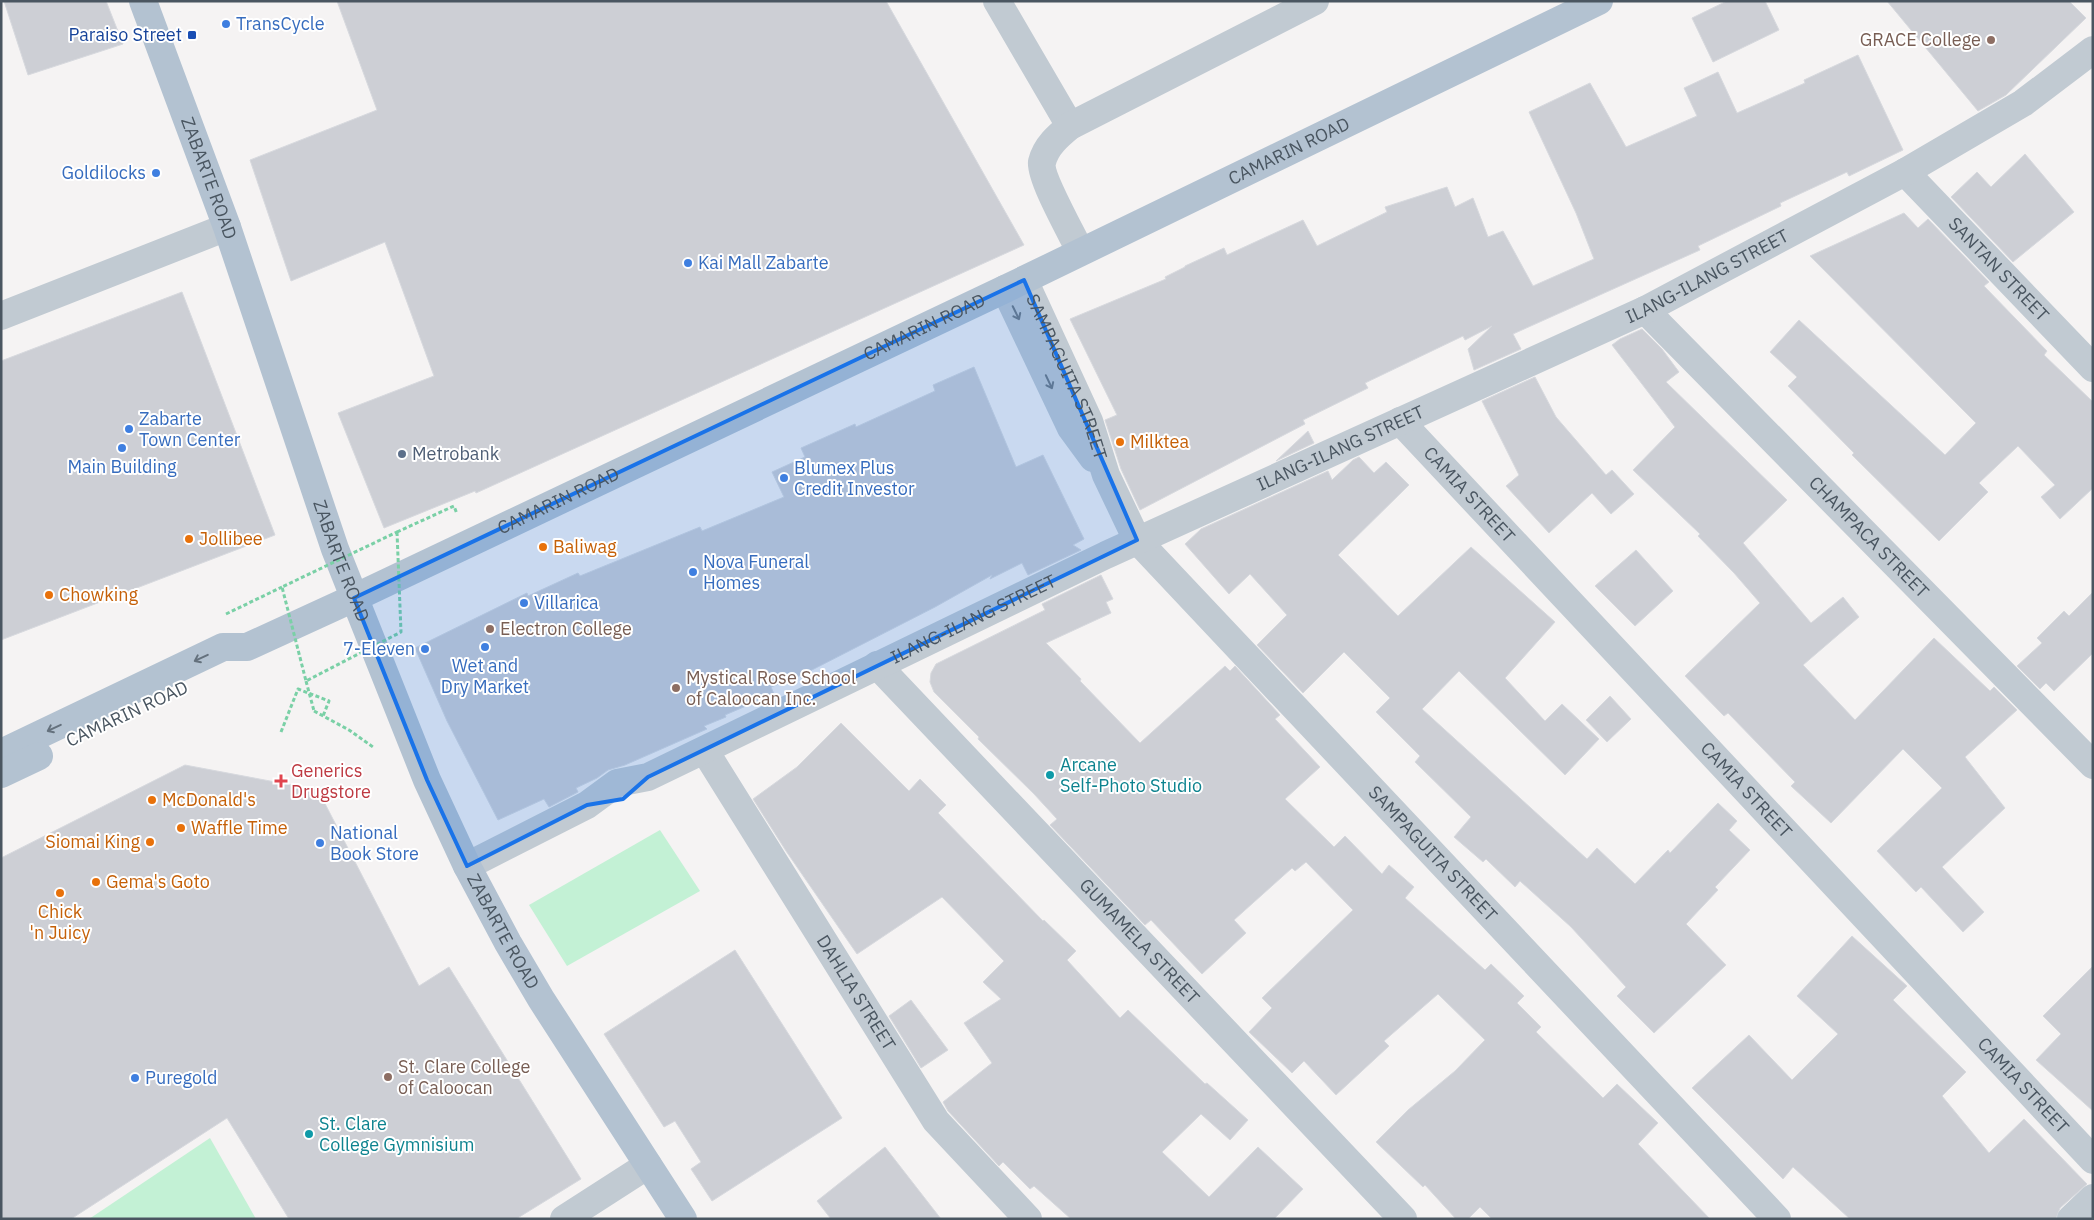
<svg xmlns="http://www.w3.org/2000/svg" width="2094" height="1220" viewBox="0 0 2094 1220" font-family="'IBM Plex Sans',sans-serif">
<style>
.green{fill:#c3f1d5}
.building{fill:#cdcfd5;stroke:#d7d9de}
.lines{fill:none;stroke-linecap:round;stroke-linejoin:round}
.path{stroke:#7ad0a6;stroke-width:3;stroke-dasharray:4 2.5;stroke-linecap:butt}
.minor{stroke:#c1cad2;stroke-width:28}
.major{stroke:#b3c2d1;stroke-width:28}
.path-bridge{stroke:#7ad0a6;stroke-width:3;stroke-dasharray:4 2.5;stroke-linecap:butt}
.oneway{stroke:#6e7983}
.oneway2{stroke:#64717d}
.marked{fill:#1a73e8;fill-opacity:0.2;stroke:#1a73e8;stroke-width:4;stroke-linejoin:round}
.shop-dot{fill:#3f7fe0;stroke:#fff;stroke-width:2}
.transit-dot{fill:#1a4fb4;stroke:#fff;stroke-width:2}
.education-dot{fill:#8d6e63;stroke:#fff;stroke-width:2}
.food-dot{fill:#e8710a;stroke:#fff;stroke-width:2}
.service-dot{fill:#5c6f8a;stroke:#fff;stroke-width:2}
.culture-dot{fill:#0f9aa8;stroke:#fff;stroke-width:2}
.health-dot{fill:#e0444e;stroke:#fff;stroke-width:2}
.labels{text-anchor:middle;stroke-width:4;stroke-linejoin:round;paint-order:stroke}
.shop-label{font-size:18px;fill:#366cbe;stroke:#fff;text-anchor:start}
.transit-label{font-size:18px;fill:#164399;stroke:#fff;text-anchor:end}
.education-label{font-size:18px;fill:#785e54;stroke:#fff;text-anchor:start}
.street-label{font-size:18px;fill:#4a5661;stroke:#fff}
.food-label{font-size:18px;fill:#c56008;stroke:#fff;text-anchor:start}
.service-label{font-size:18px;fill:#4e5e75;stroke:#fff;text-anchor:start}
.culture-label{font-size:18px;fill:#0d838f;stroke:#fff;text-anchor:start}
.health-label{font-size:18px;fill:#be3a42;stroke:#fff;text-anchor:start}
</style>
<rect width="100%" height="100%" fill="#f5f3f3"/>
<!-- green -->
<g class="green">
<polygon points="660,830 700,891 567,966 529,905"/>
<polygon points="210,1138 256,1219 89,1219"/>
</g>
<!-- building -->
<g class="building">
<polygon points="4,1 106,1 123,44 28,75"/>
<polygon points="337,1 886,1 1024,245 476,493 475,491 384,528 338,413 434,376 385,242 291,281 250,160 377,110"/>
<polygon points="1727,1 1765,1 1779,30 1713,62 1692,18"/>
<polygon points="1887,1 2069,1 2086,18 2006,95 1978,111"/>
<polygon points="1858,55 1903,150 1849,176 1847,172 1780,203 1781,206 1698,246 1700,250 1513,334 1521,349 1474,370 1468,349 1492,326 1465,340 1463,336 1365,383 1368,388 1303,420 1305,424 1140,510 1121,469 1105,420 1117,415 1070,319 1166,279 1165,277 1185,267 1185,266 1224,248 1227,255 1303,220 1317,246 1387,212 1385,207 1447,187 1455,207 1473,198 1488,237 1503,231 1533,286 1594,259 1576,213 1529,112 1590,83 1626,147 1697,116 1684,88 1718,72 1737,113 1805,83 1804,80"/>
<polygon points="2025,154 2074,212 2013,262 1951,197 1977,172 1991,187"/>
<polygon points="1904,213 1918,228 1928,219 1989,282 1984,286 2047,351 2044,355 2093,402 2093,488 2060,519 2041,497 2055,485 2018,446 1979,483 1988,492 1939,541 1852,455 1854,453 1788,386 1797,377 1770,352 1799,320 1945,455 1976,423 1810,256"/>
<polygon points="182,292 275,535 1,640 1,361"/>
<polygon points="1642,329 1662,349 1679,372 1666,382 1787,500 1743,543 1811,623 1843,597 1859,617 1803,665 1855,720 1934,638 1990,691 1994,687 2017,710 1965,757 2005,808 1942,867 1984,912 1963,932 1921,887 1916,892 1877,851 1942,788 1903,749 1831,823 1791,786 1795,782 1728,713 1724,716 1685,676 1760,603 1734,573 1698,536 1700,534 1633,470 1675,427 1612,345 1620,339"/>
<polygon points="974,367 1016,467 1043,455 1084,539 1073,545 1081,550 1028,575 1022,563 990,579 992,575 935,607 804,674 771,687 774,694 725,715 726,717 704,726 707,729 625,765 608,770 597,778 576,788 578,792 549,807 544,799 498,820 447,721 415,648 527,593 528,596 578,573 580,576 700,527 702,531 784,497 772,472 805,457 801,448 855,424 856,427 935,391 933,385"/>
<polygon points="1535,377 1556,417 1606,475 1612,470 1634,494 1611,514 1592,493 1549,533 1506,486 1519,475 1482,401"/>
<polygon points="1308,431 1314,443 1276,461"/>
<polygon points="1359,457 1374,473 1386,462 1409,485 1338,555 1398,616 1471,547 1555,622 1505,678 1545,721 1562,704 1599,739 1565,775 1459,671 1422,709 1587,859 1597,848 1635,884 1668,850 1670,853 1718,803 1737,821 1729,830 1750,850 1715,887 1718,890 1686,924 1726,965 1654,1033 1617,996 1626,987 1571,927 1520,881 1515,887 1486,859 1483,862 1454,837 1471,817 1415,762 1420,756 1376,712 1390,698 1344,652 1303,693 1257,645 1287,615 1250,574 1229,594 1185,544 1201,529 1328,471 1332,480 1353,460"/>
<polygon points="1636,550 1673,591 1635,626 1595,586"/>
<polygon points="1101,575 1113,599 1106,602 1111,613 1046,643 1081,679 1080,681 1140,743 1225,666 1230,671 1235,666 1280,715 1275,719 1320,767 1285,799 1334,847 1345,836 1382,874 1389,865 1414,887 1405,898 1485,970 1491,964 1524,996 1517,1003 1541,1027 1536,1032 1603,1098 1617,1084 1658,1123 1638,1144 1710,1219 1492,1219 1480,1207 1468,1219 1456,1219 1425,1185 1423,1187 1376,1142 1408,1110 1455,1071 1485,1040 1438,994 1384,1041 1389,1046 1336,1095 1304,1061 1292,1073 1249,1032 1272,1008 1262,998 1353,910 1306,862 1295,871 1292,868 1234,920 1246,933 1202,974 1151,920 1145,925 1050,825 1057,819 1034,794 978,739 979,737 934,692 930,682 931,673 936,664 1045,610 1042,604"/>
<polygon points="2093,592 2093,653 2054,691 2046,683 2040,689 2017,666 2042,643 2037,638 2064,611 2069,616"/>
<polygon points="1610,696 1631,719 1607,742 1586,720"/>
<polygon points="841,723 909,791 920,779 946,805 938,813 1043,921 1044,920 1076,951 1067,960 1120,1018 1128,1010 1205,1084 1207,1083 1248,1120 1230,1140 1201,1114 1162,1152 1209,1197 1258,1147 1303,1189 1274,1219 1071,1219 1034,1186 1030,1189 1003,1162 999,1166 948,1111 943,1102 992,1063 964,1023 1001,999 983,982 1004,961 942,897 857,954 786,851 753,799 797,767"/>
<polygon points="185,765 318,790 419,986 449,967 581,1179 516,1219 289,1219 227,1118 71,1219 1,1219 1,858"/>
<polygon points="1852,936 1907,986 1893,1000 1966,1072 1942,1096 1989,1153 2024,1119 2087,1184 2060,1208 2056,1219 1850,1219 1793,1167 1783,1179 1692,1088 1749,1035 1792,1080 1838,1034 1797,996"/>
<polygon points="735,950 842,1118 712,1201 691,1169 701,1162 675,1121 664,1127 604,1034"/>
<polygon points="2093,966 2093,1111 2036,1060 2061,1034 2043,1016"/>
<polygon points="911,1000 948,1050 921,1068 889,1016"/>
<polygon points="885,1147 941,1219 831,1219 817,1201"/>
</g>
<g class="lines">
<!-- path -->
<g class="path">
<polyline points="397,532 454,506 457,514"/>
<polyline points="226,614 282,587"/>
<polyline points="314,711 349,730 373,747"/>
<polyline points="281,732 298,689 329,701 323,716"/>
</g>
<!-- minor -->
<g class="minor">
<polyline points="997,1 1070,126"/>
<path id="s1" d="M1905,172L2093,368"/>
<path d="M1080,251C1073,236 1039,176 1042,162C1046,146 1058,136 1070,126L1315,1"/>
<path id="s2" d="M1024,280L1089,421L1106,475L1137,540L1777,1219"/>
<polyline points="1005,289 1071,428 1093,458"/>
<path id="s3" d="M1645,310L2093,765"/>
<polyline points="1,316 227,227"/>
<path id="s4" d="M1400,421L2093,1160"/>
<path id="s5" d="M877,665L1403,1219"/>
<path id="s6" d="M705,751L936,1121L1028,1219"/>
<path id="s7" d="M467,866L587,805L617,783L648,777L1106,555L1645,310L1905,172L2023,103L2093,50"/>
<polyline points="564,1219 648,1165"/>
<polyline points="2071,1219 2093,1198"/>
</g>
<!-- major -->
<g class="major">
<path id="s8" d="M143,1L227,227L335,549L427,780L467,866L508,943L541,999L683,1219"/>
<path id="s9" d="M1,753L223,647H247L354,598L1005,289L1599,1"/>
<polyline points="1,774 39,756"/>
</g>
<!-- path-bridge -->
<g class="path-bridge">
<polygon points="397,532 401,632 306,681 282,587"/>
<polyline points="306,681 314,711"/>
</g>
</g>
<!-- one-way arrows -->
<defs><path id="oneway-shaft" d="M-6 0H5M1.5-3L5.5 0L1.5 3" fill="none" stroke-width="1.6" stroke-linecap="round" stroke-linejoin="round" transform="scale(1.25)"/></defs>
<g class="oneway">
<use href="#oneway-shaft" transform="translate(1016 313) rotate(64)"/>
<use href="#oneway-shaft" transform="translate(1049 382) rotate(65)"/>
</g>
<g class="oneway2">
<use href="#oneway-shaft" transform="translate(201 658) rotate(155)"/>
<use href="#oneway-shaft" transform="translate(54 728) rotate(155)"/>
</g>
<!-- marked area -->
<path class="marked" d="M1024,280L1137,540L648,777L623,799L587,805L467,866L427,780L354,598Z"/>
<!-- markers -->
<g class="shop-dot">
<circle cx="226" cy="24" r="5"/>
<circle cx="156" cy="173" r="5"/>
<circle cx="688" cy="263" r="5"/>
<circle cx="129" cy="429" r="5"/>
<circle cx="122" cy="448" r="5"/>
<circle cx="784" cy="478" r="5"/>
<circle cx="693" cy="572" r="5"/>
<circle cx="524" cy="603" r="5"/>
<circle cx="485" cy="647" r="5"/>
<circle cx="425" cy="649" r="5"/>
<circle cx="320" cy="843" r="5"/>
<circle cx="135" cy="1078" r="5"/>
</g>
<rect class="transit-dot" x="187" y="30" width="10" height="10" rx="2.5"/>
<g class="education-dot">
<circle cx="1991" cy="40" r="5"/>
<circle cx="490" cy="629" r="5"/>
<circle cx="676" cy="688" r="5"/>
<circle cx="388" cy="1077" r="5"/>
</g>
<g class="food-dot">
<circle cx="1120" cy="442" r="5"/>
<circle cx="189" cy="539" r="5"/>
<circle cx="543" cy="547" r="5"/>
<circle cx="49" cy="595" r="5"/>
<circle cx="152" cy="800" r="5"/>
<circle cx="181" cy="828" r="5"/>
<circle cx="150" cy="842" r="5"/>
<circle cx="96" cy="882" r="5"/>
<circle cx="60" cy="893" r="5"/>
</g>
<circle class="service-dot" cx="402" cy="454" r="5"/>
<g class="culture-dot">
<circle cx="1050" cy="775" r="5"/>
<circle cx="309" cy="1134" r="5"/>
</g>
<path class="health-dot" d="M278.5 773.5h5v5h5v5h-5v5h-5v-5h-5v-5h5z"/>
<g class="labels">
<!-- shop labels -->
<g class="shop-label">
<text x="236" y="30">TransCycle</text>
<text x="146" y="179" text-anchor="end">Goldilocks</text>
<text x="698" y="269">Kai Mall Zabarte</text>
<text x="139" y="425">Zabarte<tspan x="139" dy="21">Town Center</tspan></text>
<text x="122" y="473" text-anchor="middle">Main Building</text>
<text x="794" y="474">Blumex Plus<tspan x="794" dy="21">Credit Investor</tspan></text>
<text x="703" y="568">Nova Funeral<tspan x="703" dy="21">Homes</tspan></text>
<text x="534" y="609">Villarica</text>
<text x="415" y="655" text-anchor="end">7-Eleven</text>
<text x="485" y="672" text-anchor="middle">Wet and<tspan x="485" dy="21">Dry Market</tspan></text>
<text x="330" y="839">National<tspan x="330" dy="21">Book Store</tspan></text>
<text x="145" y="1084">Puregold</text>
</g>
<!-- transit labels -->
<g class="transit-label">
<text x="182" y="41">Paraiso Street</text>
</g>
<!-- education labels -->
<g class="education-label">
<text x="1981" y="46" text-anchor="end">GRACE College</text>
<text x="500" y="635">Electron College</text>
<text x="686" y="684">Mystical Rose School<tspan x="686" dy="21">of Caloocan Inc.</tspan></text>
<text x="398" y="1073">St. Clare College<tspan x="398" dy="21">of Caloocan</tspan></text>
</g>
<!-- street labels -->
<g class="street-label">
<text dy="6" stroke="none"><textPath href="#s9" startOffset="1424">CAMARIN ROAD</textPath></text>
<text dy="6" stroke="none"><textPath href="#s8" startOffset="189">ZABARTE ROAD</textPath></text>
<text dy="6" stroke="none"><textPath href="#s1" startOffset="135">SANTAN STREET</textPath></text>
<text dy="6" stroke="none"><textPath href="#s7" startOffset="1375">ILANG-ILANG STREET</textPath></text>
<text dy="6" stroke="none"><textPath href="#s9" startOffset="1019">CAMARIN ROAD</textPath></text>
<text dy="6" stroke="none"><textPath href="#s2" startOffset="106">SAMPAGUITA STREET</textPath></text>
<text dy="6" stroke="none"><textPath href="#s7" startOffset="970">ILANG-ILANG STREET</textPath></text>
<text dy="6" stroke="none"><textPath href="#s4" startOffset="101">CAMIA STREET</textPath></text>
<text dy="6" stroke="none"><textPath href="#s9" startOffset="614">CAMARIN ROAD</textPath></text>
<text dy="6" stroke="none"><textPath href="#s3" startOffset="319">CHAMPACA STREET</textPath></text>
<text dy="6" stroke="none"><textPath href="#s8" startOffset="594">ZABARTE ROAD</textPath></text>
<text dy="6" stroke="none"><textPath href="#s7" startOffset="565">ILANG-ILANG STREET</textPath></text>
<text transform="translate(127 714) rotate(-25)" y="6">CAMARIN ROAD</text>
<text dy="6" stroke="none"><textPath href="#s4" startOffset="506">CAMIA STREET</textPath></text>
<text dy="6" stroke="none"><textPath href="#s2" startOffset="715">SAMPAGUITA STREET</textPath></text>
<text dy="6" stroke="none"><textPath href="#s8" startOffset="999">ZABARTE ROAD</textPath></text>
<text dy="6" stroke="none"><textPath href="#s5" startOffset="381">GUMAMELA STREET</textPath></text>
<text dy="6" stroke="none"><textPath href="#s6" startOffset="285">DAHLIA STREET</textPath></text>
<text dy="6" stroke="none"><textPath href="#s4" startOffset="911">CAMIA STREET</textPath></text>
</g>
<!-- food labels -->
<g class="food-label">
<text x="1130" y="448">Milktea</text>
<text x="199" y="545">Jollibee</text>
<text x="553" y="553">Baliwag</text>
<text x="59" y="601">Chowking</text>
<text x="162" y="806">McDonald's</text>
<text x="191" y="834">Waffle Time</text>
<text x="140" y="848" text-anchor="end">Siomai King</text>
<text x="106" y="888">Gema's Goto</text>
<text x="60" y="918" text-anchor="middle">Chick<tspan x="60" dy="21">'n Juicy</tspan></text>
</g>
<!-- service labels -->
<g class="service-label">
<text x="412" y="460">Metrobank</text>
</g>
<!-- culture labels -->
<g class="culture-label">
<text x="1060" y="771">Arcane<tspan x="1060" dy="21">Self-Photo Studio</tspan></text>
<text x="319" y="1130">St. Clare<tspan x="319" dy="21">College Gymnisium</tspan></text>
</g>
<!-- health labels -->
<g class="health-label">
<text x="291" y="777">Generics<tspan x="291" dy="21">Drugstore</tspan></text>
</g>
</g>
<!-- border -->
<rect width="2094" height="1220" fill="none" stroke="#4a5661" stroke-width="5"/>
</svg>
